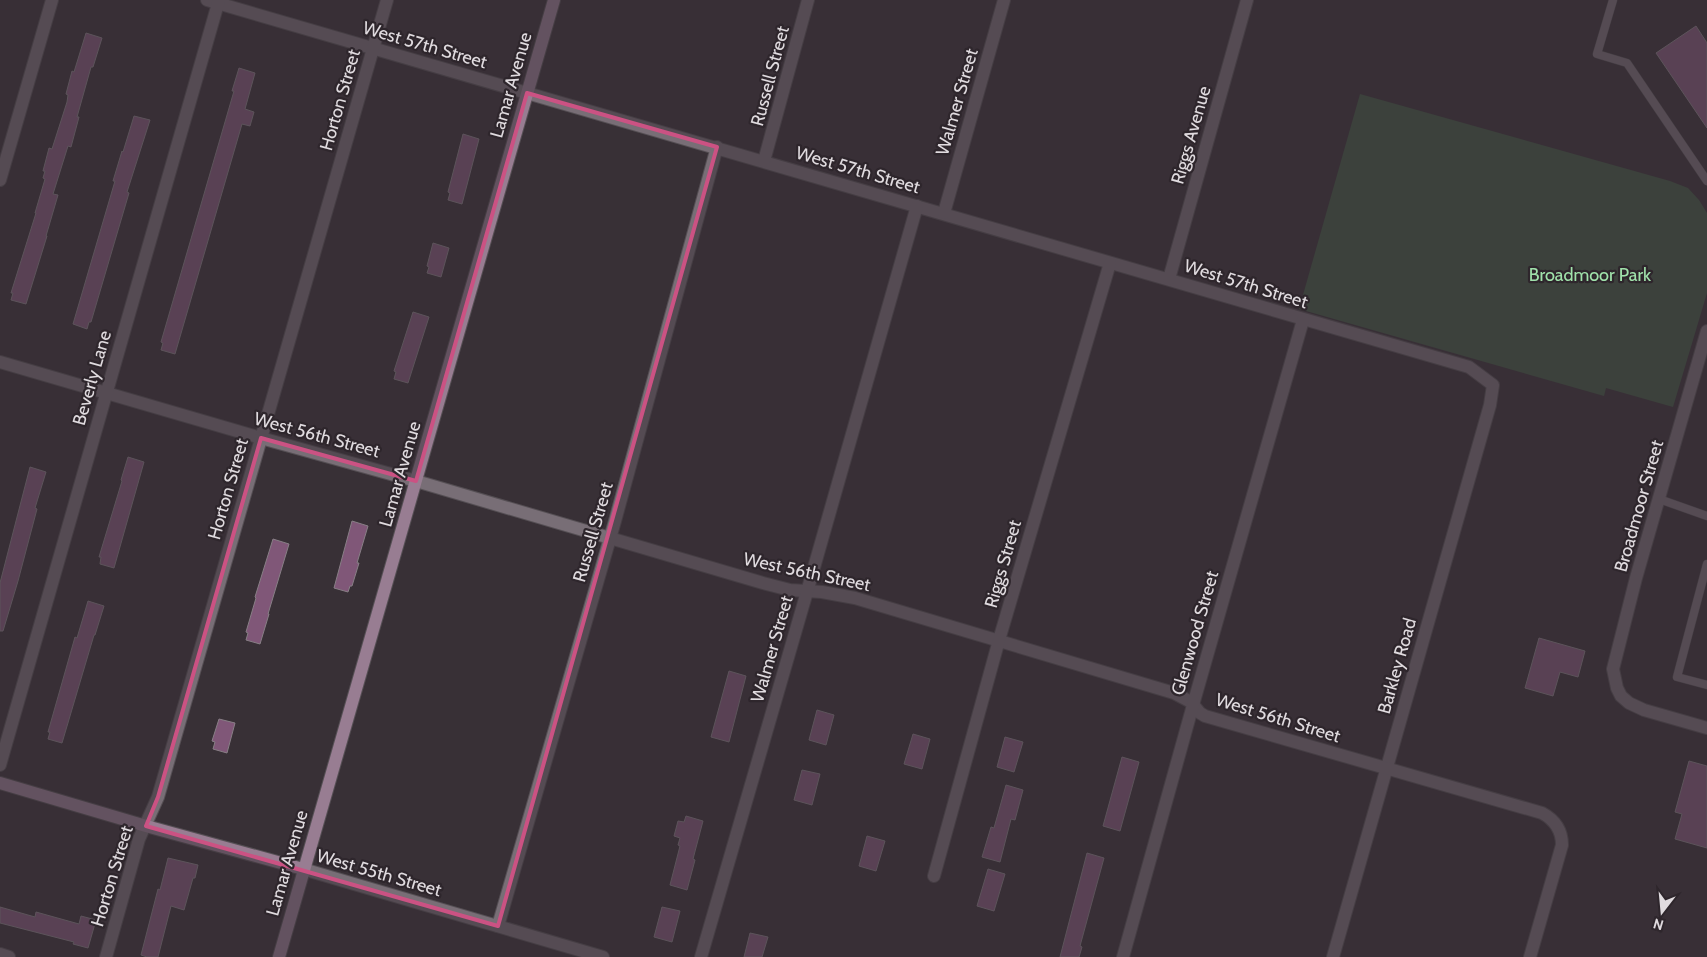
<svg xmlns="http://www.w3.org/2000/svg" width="1707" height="957" viewBox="0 0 1707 957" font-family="Cabin,sans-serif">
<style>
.green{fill:#405743}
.building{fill:#805778;stroke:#887f86}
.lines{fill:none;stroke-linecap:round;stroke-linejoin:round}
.lane-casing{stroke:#554f54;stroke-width:9}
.street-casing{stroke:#554f54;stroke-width:14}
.secondary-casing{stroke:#554f54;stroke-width:14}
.lane{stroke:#786e76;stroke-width:8}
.street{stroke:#786e76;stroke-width:12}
.secondary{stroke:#987d92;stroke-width:12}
.marked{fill:none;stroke:#cb5283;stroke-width:4;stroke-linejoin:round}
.labels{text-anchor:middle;stroke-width:4.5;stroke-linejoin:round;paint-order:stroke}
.street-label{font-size:18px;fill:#e0dbdf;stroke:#2e262c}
.park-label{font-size:18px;fill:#a0e2ab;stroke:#2e262c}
</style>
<rect width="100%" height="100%" fill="#383036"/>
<!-- green -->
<polygon class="green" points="1360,94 1670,181 1688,188 1699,200 1707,213 1707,293 1673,407 1606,388 1604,396 1299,309"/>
<!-- building -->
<g class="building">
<polygon points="1696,26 1707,43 1707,128 1656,53"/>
<polygon points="86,33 102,38 93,67 91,67 77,117 79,117 71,147 68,146 53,194 58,195 46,236 47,236 26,304 11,300 13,293 11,293 36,213 35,213 45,179 43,178 45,171 43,171 49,148 52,149 67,102 68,95 66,94 72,71 74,72"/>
<polygon points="239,68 255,73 245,109 254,112 250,126 242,124 175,354 161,350 163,343 161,342 234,91 232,91"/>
<polygon points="134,116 150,120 127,192 129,193 91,322 89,322 87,329 73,324 115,181 113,181 122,151 123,152"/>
<polygon points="463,134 479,139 462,204 448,200 450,193 448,192"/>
<polygon points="433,243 449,248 441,277 427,273 429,267 427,266"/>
<polygon points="413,312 429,317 408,383 394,379 396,372 394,371"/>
<polygon points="128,457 144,462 114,568 100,564 101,557 99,557 122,481 121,480"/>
<polygon points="30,467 46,472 35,508 37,509 18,581 3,631 0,631 0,583"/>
<polygon points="352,521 368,526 357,563 359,563 352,586 350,586 348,592 334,588"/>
<polygon points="273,539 289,544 268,614 269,614 260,644 246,640 248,633 246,632 256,598 255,597"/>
<polygon points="88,601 104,606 95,635 94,635 62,743 48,739 50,732 48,732 75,637 77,638"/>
<polygon points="1539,638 1585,651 1578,677 1560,672 1553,696 1525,688"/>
<polygon points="729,671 746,676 729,742 711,737"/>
<polygon points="817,710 834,715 826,745 809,740"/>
<polygon points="219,719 235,723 227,753 213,749 215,742 212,741"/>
<polygon points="913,734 930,739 922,769 904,764"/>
<polygon points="1005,737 1023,742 1014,772 997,767"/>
<polygon points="1122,757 1139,762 1120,831 1103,826"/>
<polygon points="1689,761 1707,766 1707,848 1675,839 1682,814 1675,812"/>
<polygon points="802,770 820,774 812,805 794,800"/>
<polygon points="1006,785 1023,790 1015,820 1011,819 1000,862 982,857 991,827 994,828"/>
<polygon points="686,816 703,821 693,859 695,860 687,890 670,885 680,846 678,845 680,838 674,836 678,821 684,822"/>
<polygon points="867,836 885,841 876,871 859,866"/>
<polygon points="1087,853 1104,858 1080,946 1082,947 1079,957 1060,957"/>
<polygon points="168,858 198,865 195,878 193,878 184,910 171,906 158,957 147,957 141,955 158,889 160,890"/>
<polygon points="988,869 1005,874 994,911 977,906"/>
<polygon points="0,907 35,917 36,912 79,924 81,916 96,920 88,948 73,944 74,942 0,923"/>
<polygon points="662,907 680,911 672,942 654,937"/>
<polygon points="750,933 768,937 762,957 744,957"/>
</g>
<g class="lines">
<defs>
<g id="lane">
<polyline points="1613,0 1597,54 1627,63 1707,181"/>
<polyline points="1659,499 1707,516"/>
<polyline points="1707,564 1677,677 1707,685"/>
</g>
<g id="street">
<polyline points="207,0 1469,367 1493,385 1490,405 1333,957"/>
<polyline points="764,161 808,0"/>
<polyline points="0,180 52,0"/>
<polyline points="944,213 1004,0"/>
<polyline points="1169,279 1247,0"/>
<polyline points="1707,331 1636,578 1613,669 1617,688 1621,696 1629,703 1644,710 1707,728"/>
<path d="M0,362L261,438L416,481L763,583L790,590L822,592L855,598L1174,693L1191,702L1200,713L1205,716L1542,813C1555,820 1562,830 1562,845L1530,957"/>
<polyline points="0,765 219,0"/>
<polyline points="303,869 603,957"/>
<polyline points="934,876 999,640 1110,263"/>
<polyline points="498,926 615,521 717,147"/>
<polyline points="0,954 9,957"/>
<polyline points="106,957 139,839 158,797 387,0"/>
<polyline points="701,957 811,578 917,206"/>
<polyline points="1123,957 1193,705 1303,320"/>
</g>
<g id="secondary">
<polyline points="0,783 146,826 303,869"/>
<polyline points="279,957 554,0"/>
</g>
</defs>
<!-- lane casing -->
<use href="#lane" class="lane-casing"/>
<!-- street casing -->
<use href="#street" class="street-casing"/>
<!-- secondary casing -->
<use href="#secondary" class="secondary-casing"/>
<!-- lane -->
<use href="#lane" class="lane"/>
<!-- street -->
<use href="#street" class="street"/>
<!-- secondary -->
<use href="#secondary" class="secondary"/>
</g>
<!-- marked area -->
<path d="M0 0H1707V957H0ZM527,93L717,147L498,926L146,826L158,797L261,438L416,481Z" fill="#383036" fill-opacity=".55" fill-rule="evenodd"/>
<path class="marked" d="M527,93L717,147L498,926L146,826L158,797L261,438L416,481Z"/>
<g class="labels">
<!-- street labels -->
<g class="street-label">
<text transform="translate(425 45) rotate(16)" y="6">West 57th Street</text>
<text transform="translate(770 76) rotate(-75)" y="6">Russell Street</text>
<text transform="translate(511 85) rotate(-74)" y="6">Lamar Avenue</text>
<text transform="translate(340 100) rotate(-74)" y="6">Horton Street</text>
<text transform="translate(957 102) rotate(-74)" y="6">Walmer Street</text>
<text transform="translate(1191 135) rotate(-74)" y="6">Riggs Avenue</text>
<text transform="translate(858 170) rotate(16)" y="6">West 57th Street</text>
<text transform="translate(1246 284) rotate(17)" y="6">West 57th Street</text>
<text transform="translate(92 378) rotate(-74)" y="6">Beverly Lane</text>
<text transform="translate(317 435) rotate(15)" y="6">West 56th Street</text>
<text transform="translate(400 474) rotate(-74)" y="6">Lamar Avenue</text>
<text transform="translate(228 489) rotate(-74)" y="6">Horton Street</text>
<text transform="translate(1639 506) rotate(-74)" y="6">Broadmoor Street</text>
<text transform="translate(593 532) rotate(-74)" y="6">Russell Street</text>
<text transform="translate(1003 564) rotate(-74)" y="6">Riggs Street</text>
<text transform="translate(807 572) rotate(12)" y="6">West 56th Street</text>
<text transform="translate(1195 633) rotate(-74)" y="6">Glenwood Street</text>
<text transform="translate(772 649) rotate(-74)" y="6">Walmer Street</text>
<text transform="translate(1397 666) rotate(-74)" y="6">Barkley Road</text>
<text transform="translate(1278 718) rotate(17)" y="6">West 56th Street</text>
<text transform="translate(287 863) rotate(-74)" y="6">Lamar Avenue</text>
<text transform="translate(379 873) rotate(16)" y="6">West 55th Street</text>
<text transform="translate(112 876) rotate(-73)" y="6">Horton Street</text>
</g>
<!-- park labels -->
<g class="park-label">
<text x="1590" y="281">Broadmoor Park</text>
</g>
</g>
<!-- north arrow -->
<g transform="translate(1662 912) rotate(196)" stroke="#2e262c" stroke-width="4" paint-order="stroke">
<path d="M0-4L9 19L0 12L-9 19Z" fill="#e0dbdf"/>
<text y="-8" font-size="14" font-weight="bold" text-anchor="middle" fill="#e0dbdf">N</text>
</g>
</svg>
